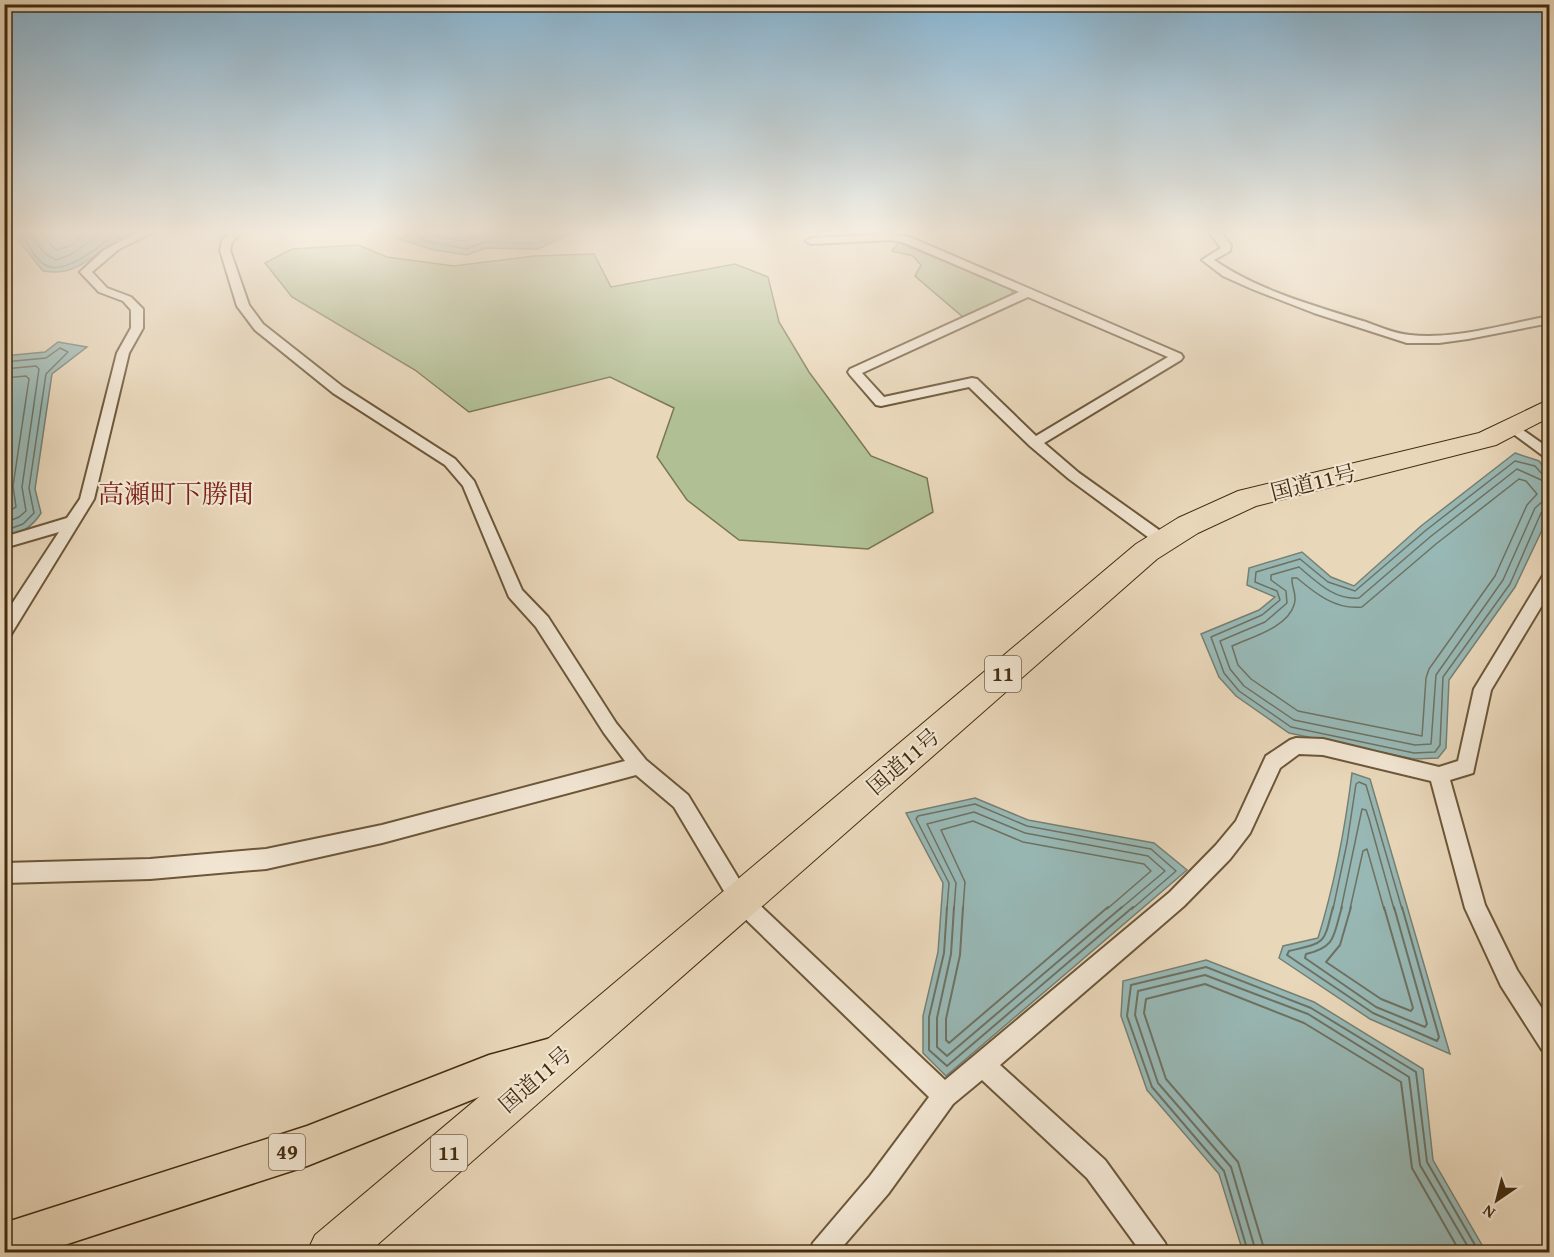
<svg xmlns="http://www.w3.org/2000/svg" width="1554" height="1257" viewBox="0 0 1554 1257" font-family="'Gentium Book Plus','Noto Serif JP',serif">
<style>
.green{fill:#b1bf94;stroke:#7a7651;stroke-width:1.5}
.water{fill:#98b8b5;stroke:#768072;stroke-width:1.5}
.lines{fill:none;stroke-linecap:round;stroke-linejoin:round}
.shore-far1{stroke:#6e7262;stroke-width:1.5}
.shore{stroke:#6e7262;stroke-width:2}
.street-casing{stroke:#6c5739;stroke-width:4}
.primary-casing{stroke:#432c0e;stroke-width:3}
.highway-casing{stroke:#432c0e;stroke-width:2}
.street{fill:#f1e5d2;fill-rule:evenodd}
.primary{fill:#e9d7ba;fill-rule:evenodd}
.highway{fill:#e9d7ba;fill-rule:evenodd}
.labels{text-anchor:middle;stroke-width:4.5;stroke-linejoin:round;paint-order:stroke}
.shield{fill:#f1e5d2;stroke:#776449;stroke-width:1.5}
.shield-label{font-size:21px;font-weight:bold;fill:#432c0e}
.street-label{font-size:22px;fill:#432c0e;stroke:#f1e5d2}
.quarter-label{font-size:26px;fill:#7a1f14;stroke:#f1e5d2}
</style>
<rect width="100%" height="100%" fill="#e9d7ba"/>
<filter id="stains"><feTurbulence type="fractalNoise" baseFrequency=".00333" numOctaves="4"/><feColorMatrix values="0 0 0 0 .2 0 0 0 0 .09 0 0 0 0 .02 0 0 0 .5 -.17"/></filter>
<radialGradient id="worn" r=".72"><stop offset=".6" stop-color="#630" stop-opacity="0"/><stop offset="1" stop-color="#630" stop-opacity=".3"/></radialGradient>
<!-- green -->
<g class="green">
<polygon points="899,243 1013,289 1012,294 963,317 915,276 921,265 913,256 892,251"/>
<polygon points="358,245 387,257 454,266 534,256 594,254 611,287 735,264 768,277 779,322 809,372 871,456 927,478 933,512 868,549 739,540 687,500 657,457 674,408 610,377 469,412 415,370 292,297 265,263 292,249"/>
</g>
<!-- water -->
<g class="water">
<path d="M11,231H135C99,243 84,279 43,271Z"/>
<polygon points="424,231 553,231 571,234 538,249 486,248 467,255 434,250 399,239"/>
<path d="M58,342L87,347L52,374L35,489L41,513C34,525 19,536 5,537L4,356L45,352Z"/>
<polygon points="1515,453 1539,461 1549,474 1549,507 1543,528 1515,587 1449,680 1446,748 1438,758 1414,759 1289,733 1236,696 1219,677 1201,634 1259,610 1275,597 1247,585 1249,568 1302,552 1331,577 1354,586 1421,526"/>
<path d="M1352,773L1370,779L1450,1054L1370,1019L1279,958L1283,946L1318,938C1335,883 1345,829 1352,773Z"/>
<polygon points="975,798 1028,820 1154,843 1187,870 946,1076 923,1053 923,1016 938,952 943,883 906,813"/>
<polygon points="1206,960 1314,1002 1423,1069 1433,1160 1486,1252 1243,1252 1219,1174 1147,1090 1121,1016 1123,981"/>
</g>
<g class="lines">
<!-- shore-far1 -->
<g class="shore-far1">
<path d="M19,231C27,241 33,258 45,265C65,277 103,243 119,231"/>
<polyline points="29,231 44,253 56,260 70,255 105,231"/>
<polyline points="40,231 56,250 70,246 88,231"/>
<polyline points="421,231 422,240 466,249 485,242 537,243 563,231"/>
<polyline points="428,231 437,237 465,241 484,235 535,235 545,231"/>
<polyline points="4,362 46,358 60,348 68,352 46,374 29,488 34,513 23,524 4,531"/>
<polyline points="4,369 36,366 39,369 22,487 26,511 19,517 4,523"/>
<polyline points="4,378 26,376 29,379 13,486 16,507 4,514"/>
<polyline points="1550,477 1543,475 1535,466 1515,461 1425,531 1355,591 1328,582 1300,559 1256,572 1255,582 1277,591 1280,600 1262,615 1211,637 1224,673 1239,691 1291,727 1414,753 1435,752 1440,745 1443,677 1510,584 1541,513 1550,509"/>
<path d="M1519,479L1526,481L1537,494L1527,505L1495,576L1429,669L1426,678L1422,736L1298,711L1251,679L1238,665L1232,646C1251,637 1287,628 1294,605C1298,595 1291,587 1292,578H1297C1316,594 1336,610 1362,607L1436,544Z"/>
<path d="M1550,484L1517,469L1430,537L1359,598C1334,600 1317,582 1299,567L1271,575V580L1286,591L1287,603L1265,622L1220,641L1230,669L1244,686L1294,720L1415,745L1431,744L1436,675L1503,580L1535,508L1542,502L1550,501"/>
<polyline points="947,909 949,883 916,819 918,816 975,804 1027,826 1151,849 1176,871 1132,909"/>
<polyline points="954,909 956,883 927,824 974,812 1025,833 1148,856 1165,871 1120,909"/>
<polyline points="963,909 965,882 941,830 973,821 1023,842 1144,864 1151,871 1107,909"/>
<polyline points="1333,909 1347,843 1356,784 1359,782 1366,785 1402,909"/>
<polyline points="1341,909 1362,809 1366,810 1369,819 1394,909"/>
<polyline points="1350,909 1363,851 1367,849 1384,909"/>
</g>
<!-- shore -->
<g class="shore">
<polyline points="947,907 944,953 929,1017 929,1050 947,1066 1133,907"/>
<polyline points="954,907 951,954 937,1018 937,1047 947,1056 1122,907"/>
<polyline points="963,907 960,955 946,1019 946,1040 949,1043 1108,907"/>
<path d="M1333,907C1323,945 1327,942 1289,951L1287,955L1373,1013L1437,1041L1439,1037L1402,907"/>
<path d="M1342,907C1333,935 1337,947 1306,954L1305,958L1376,1007L1425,1027L1427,1024L1394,907"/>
<polyline points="1351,907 1340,945 1326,962 1381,999 1411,1011 1413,1008 1384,907"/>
<polyline points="1248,1252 1224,1171 1152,1087 1127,1016 1131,985 1206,967 1311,1008 1416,1072 1427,1162 1479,1252"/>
<polyline points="1256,1252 1231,1167 1158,1083 1135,1015 1138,991 1205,975 1308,1014 1409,1077 1420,1165 1471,1252"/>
<polyline points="1265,1252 1238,1162 1166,1079 1144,1013 1146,999 1205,984 1304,1023 1401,1082 1412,1168 1460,1252"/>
</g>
<defs>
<g id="street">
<polygon points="140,231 156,231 119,249 92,272 107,288 131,297 143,309 143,328 129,353 94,499 10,636 4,637 4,616 59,532 4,548 4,537 67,518 80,499 117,353 131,328 131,310 123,301 99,292 80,272 104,250"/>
<polygon points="232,231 243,231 232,242 230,250 249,305 263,324 343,387 455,459 474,481 522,590 548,617 616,723 646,760 688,795 748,894 945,1080 1170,892 1216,845 1236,821 1266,756 1290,740 1296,738 1323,739 1439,767 1458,761 1474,689 1544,574 1550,572 1550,592 1491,690 1473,773 1450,780 1485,905 1517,970 1550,1021 1550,1053 1542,1050 1501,986 1465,908 1431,781 1323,755 1299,754 1280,768 1250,833 1230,859 1184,906 1000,1065 1105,1160 1165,1243 1169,1252 1141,1252 1087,1178 982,1080 953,1104 888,1194 838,1252 809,1252 813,1243 870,1176 929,1097 734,908 674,807 636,775 382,843 266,869 150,879 4,883 4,863 150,859 266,849 382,825 625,761 604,733 536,627 509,597 463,486 445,465 333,393 255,330 237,306 220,250 222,241"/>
<path d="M1208,231H1219L1231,245L1230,251L1214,260C1259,291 1315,306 1366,322C1380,327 1395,334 1410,335C1456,340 1505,324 1550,316V323L1468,339L1439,343H1407L1314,313L1252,289L1223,276L1202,260L1221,248Z"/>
<path d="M892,234L912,238L1181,354L1183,357L1181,360L1044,443L1079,473L1166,535L1169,539L1166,543H1156L1069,479L1030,446L969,387L881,406L876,405L850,375L848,372L850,369L1019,292L905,243L892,240L811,244L806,241L811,238ZM1028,297L1168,357L1036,436L977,379L972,378L884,397L862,373Z"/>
<polygon points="1513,423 1550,449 1550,461 1508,430 1506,427 1508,424"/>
</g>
<polygon id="primary" points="551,1038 564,1044 570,1057 564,1070 489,1093 307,1166 43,1252 4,1252 4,1223 307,1126 489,1055"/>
<polygon id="highway" points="1550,399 1550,417 1496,445 1256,506 1198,533 1157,559 369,1252 307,1252 315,1235 1136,544 1178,518 1238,491 1479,433"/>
</defs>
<!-- street casing -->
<use href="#street" class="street-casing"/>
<!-- primary casing -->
<use href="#primary" class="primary-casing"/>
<!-- highway casing -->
<use href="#highway" class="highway-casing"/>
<!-- street -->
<use href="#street" class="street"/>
<!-- primary -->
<use href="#primary" class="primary"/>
<!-- highway -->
<use href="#highway" class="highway"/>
</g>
<!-- sky -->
<linearGradient id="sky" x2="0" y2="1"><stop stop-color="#88b6d4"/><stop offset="0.57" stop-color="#f5ede0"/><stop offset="1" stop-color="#f5ede0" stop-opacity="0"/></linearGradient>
<rect width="1554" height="407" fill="url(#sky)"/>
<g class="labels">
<!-- shield labels -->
<g class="shield">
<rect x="985" y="656" width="36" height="36" rx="4.5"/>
<rect x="269" y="1134" width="36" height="36" rx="4.5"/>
<rect x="431" y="1135" width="36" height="36" rx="4.5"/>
</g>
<g class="shield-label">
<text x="1003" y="681">11</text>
<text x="287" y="1159">49</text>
<text x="449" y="1160">11</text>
</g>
<!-- street labels -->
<g class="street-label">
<text transform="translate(1313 482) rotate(-14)" y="8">国道11号</text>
<text transform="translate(903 761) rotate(-41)" y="8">国道11号</text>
<text transform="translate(535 1079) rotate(-41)" y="8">国道11号</text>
</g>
<!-- quarter labels -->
<g class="quarter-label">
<text x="176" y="503">高瀬町下勝間</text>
</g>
</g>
<!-- margin -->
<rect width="1554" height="1257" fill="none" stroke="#e9d7ba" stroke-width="24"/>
<rect x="6" y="6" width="1542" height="1245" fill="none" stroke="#432c0e" stroke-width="3"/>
<rect x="12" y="12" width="1530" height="1233" fill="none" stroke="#432c0e" stroke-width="1.5"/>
<!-- north arrow -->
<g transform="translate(1497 1200) rotate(215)" stroke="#f1e5d2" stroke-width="4.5" paint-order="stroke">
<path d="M0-4.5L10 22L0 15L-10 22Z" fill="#432c0e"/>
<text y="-9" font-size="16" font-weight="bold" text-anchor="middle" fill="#432c0e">N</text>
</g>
<rect width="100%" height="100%" filter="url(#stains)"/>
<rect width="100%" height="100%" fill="url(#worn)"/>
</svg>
